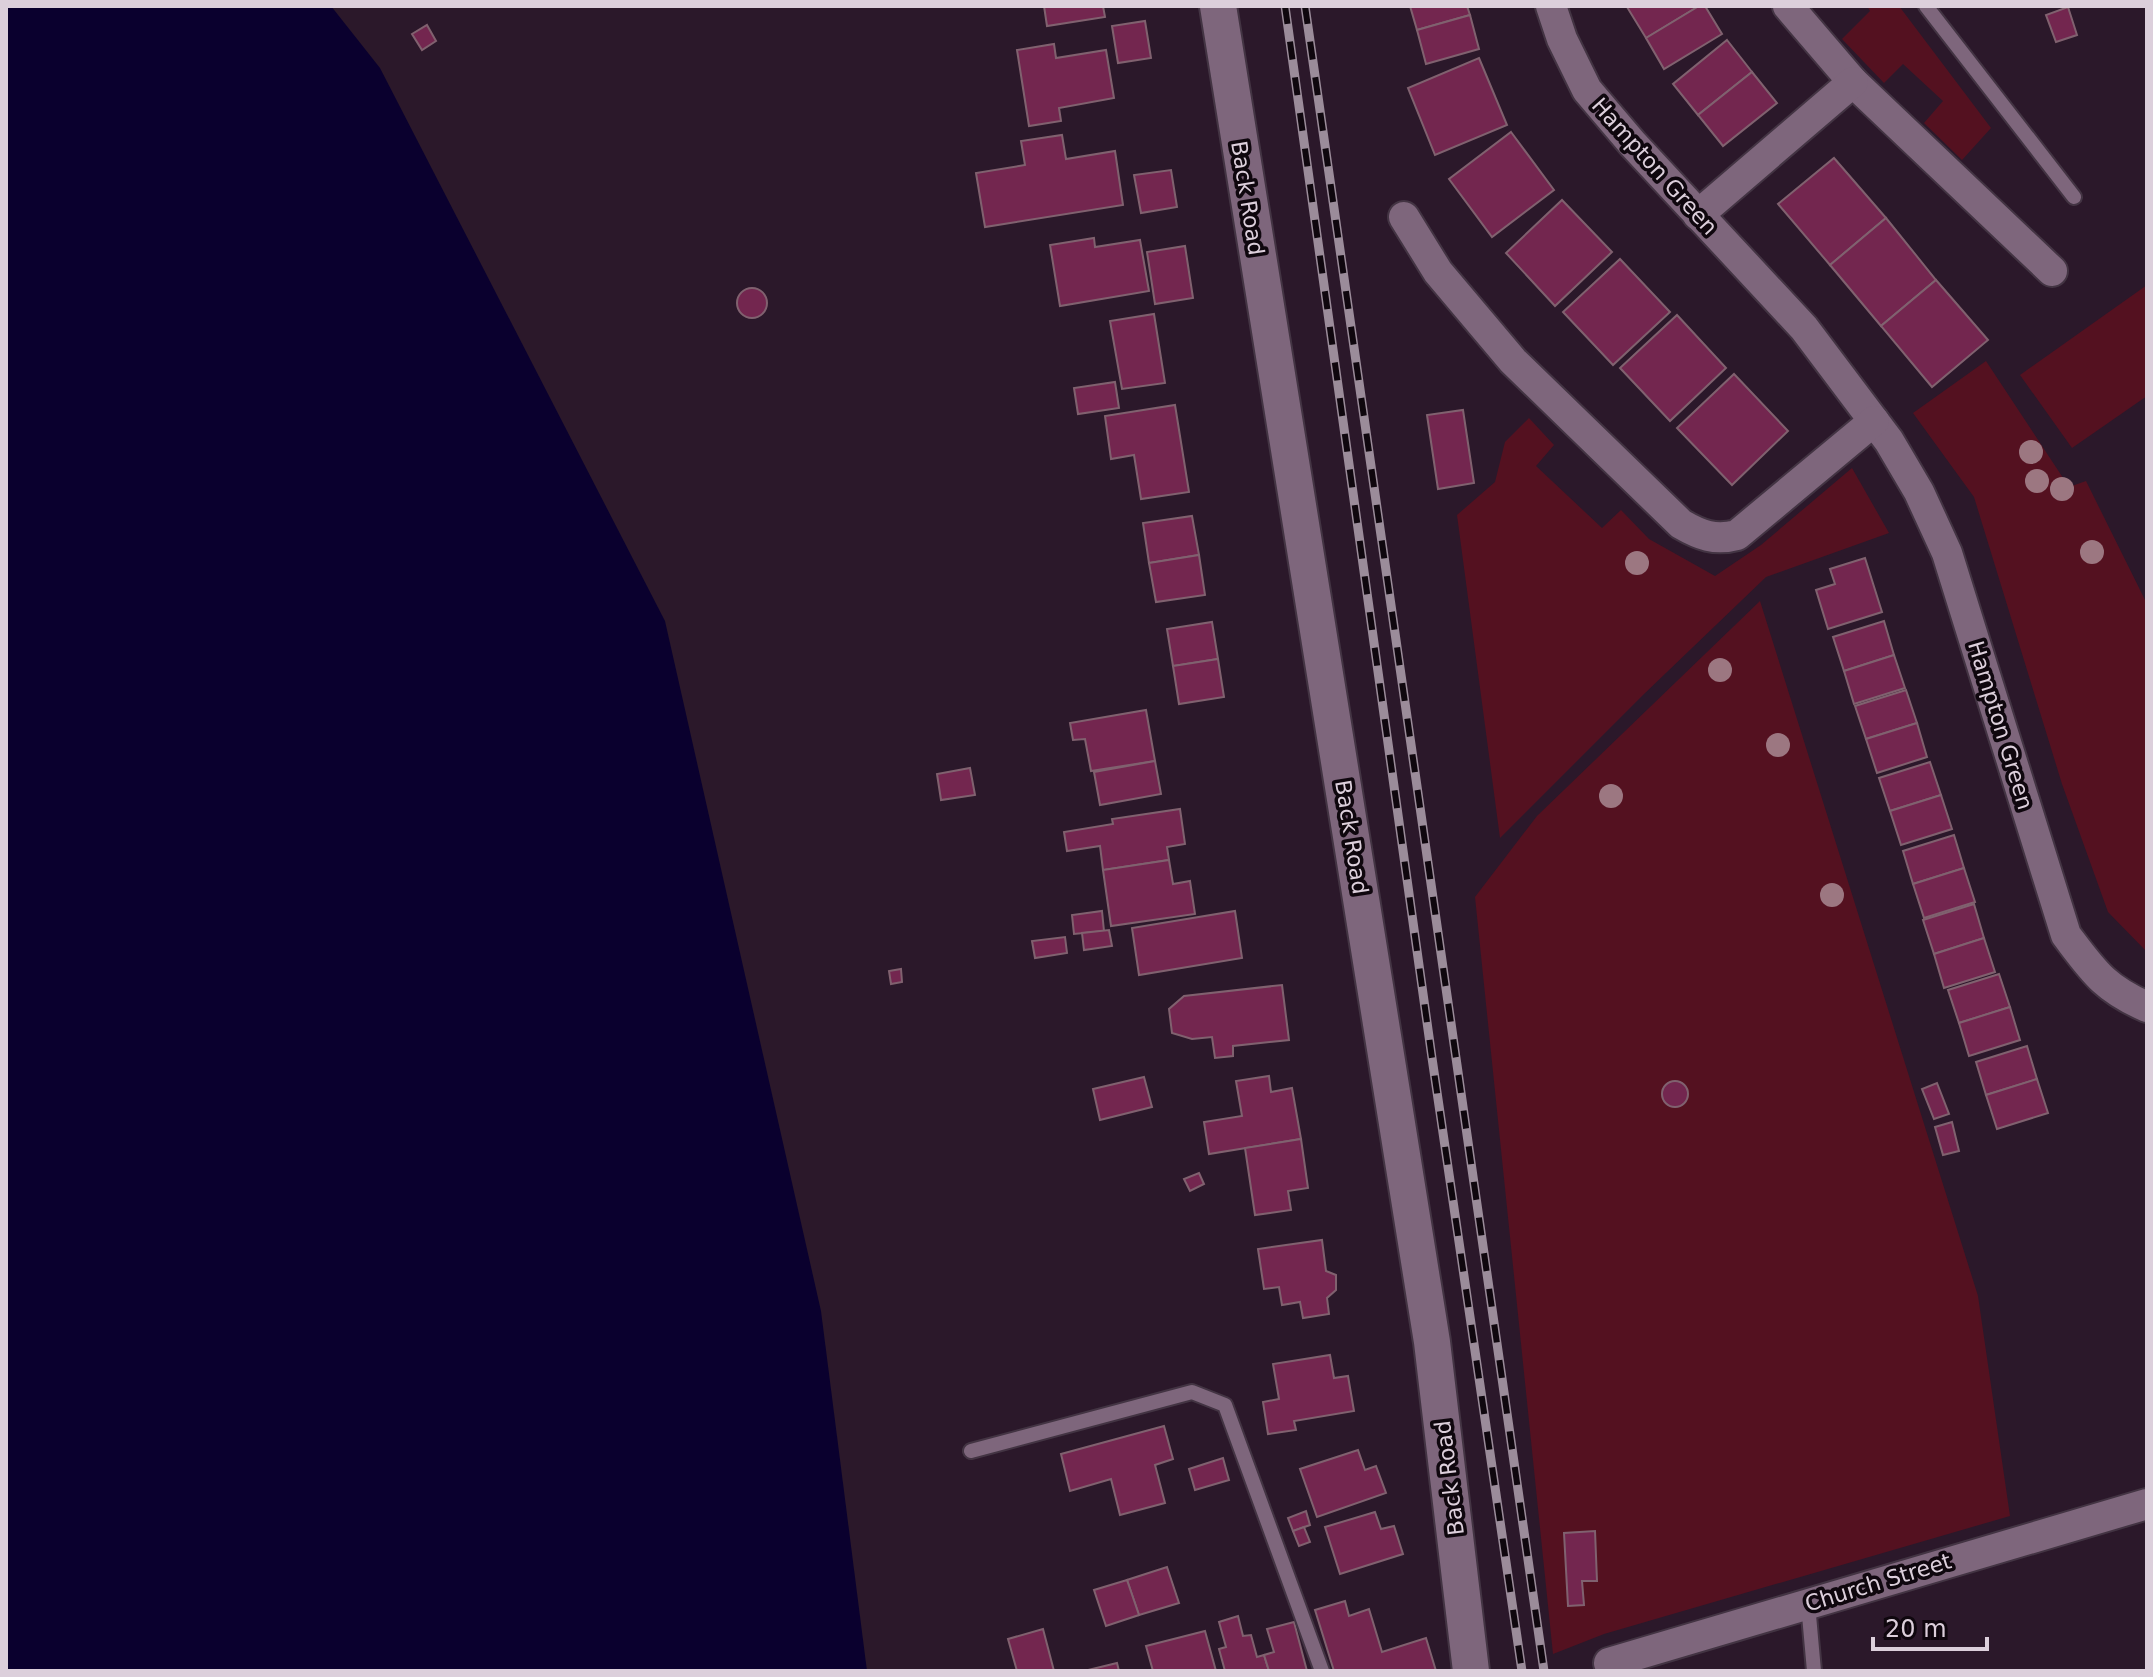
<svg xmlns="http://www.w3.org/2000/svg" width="2153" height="1677" viewBox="0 0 2153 1677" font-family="'DejaVu Sans',sans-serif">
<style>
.green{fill:#541120}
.water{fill:#0a002e}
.building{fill:#73264f;stroke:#80616f;stroke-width:2}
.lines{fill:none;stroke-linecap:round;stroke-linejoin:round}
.service-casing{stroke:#433443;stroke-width:18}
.minor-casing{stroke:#433443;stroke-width:34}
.tertiary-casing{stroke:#433443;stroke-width:40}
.service{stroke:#7e667c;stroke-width:14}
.minor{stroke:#7e667c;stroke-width:30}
.tertiary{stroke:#7e667c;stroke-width:36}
.rail-casing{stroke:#9b8c9a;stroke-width:9}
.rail{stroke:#0f070e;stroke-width:6;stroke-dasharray:18;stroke-linecap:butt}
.tree{fill:#9c7781}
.labels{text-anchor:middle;stroke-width:7;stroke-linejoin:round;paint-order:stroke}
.street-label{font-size:22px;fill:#dccfdb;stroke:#0f070e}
</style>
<rect width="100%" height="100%" fill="#2b182a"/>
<!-- green -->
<g class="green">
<polygon points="1867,6 1899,6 1991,128 1962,160 1924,123 1943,101 1903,64 1884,83 1842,39 1870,11"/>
<polygon points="2147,285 2147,396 2072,448 2020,375"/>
<polygon points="1986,361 2069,487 2086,481 2147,604 2147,952 2108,912 2062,784 1974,497 1913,413"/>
<polygon points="1529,418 1554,445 1536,466 1602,528 1621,510 1649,539 1715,576 1761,545 1852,468 1889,533 1766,577 1643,695 1500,838 1457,515 1495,482 1505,442"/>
<polygon points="1760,601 1978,1296 2010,1516 1604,1634 1553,1654 1475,897 1537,816"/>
</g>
<!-- water -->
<polygon class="water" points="6,6 331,6 380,68 665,621 821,1311 867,1671 6,1671"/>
<!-- building -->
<g class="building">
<polygon points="1044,6 1103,6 1105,17 1047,26"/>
<polygon points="1410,6 1467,6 1470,15 1417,30"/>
<polygon points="1629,6 1699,6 1646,38 1627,7"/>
<polygon points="1699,6 1705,6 1722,34 1664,69 1646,38"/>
<polygon points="2068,7 2077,35 2056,42 2046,15"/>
<polygon points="1470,15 1479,49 1426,64 1417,30"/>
<polygon points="1145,21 1151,58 1118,63 1112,26"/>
<polygon points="427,25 436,41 422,50 412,34"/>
<polygon points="1727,40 1752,72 1698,115 1673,84"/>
<polygon points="1054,44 1056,58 1106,50 1114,98 1059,108 1061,121 1029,126 1017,50"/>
<polygon points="1479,58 1507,125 1435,155 1408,88"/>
<polygon points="1752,72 1777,103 1723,146 1698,115"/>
<polygon points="1511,132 1554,190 1492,237 1449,179"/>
<polygon points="1062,135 1066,159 1115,151 1123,205 985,227 976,173 1025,165 1021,141"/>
<polygon points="1834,158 1886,218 1830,265 1778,204"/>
<polygon points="1171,170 1177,207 1141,213 1134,175"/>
<polygon points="1562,200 1612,252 1555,306 1506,253"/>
<polygon points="1886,218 1936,280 1881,326 1830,265"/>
<polygon points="1094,238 1095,247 1140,240 1149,291 1060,306 1050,245"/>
<polygon points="1185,246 1193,298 1155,304 1147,252"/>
<polygon points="1620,259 1670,312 1613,365 1563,312"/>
<polygon points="1936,280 1988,340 1932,387 1881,326"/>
<circle cx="752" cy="303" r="15"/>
<polygon points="1154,314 1165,383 1122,389 1110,321"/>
<polygon points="1677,315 1726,368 1670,421 1620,368"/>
<polygon points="1734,374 1788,431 1732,485 1677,428"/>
<polygon points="1115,382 1119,408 1078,414 1074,388"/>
<polygon points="1175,405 1189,492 1141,499 1134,455 1111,459 1105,416"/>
<polygon points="1463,410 1474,483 1438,489 1427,415"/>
<polygon points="1192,516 1199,555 1149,563 1143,523"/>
<polygon points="1199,555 1205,595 1156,602 1149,563"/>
<polygon points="1865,558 1882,612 1828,629 1816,590 1835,584 1830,569"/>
<polygon points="1884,621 1894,655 1844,671 1833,637"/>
<polygon points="1212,622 1218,659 1173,666 1167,629"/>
<polygon points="1894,655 1905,688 1854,704 1844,671"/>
<polygon points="1218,659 1224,697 1179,704 1173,666"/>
<polygon points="1906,690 1917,723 1866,739 1855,706"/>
<polygon points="1146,710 1155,761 1091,771 1085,739 1073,740 1070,723"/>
<polygon points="1917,723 1927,757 1877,773 1866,739"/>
<polygon points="1155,761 1161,794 1100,805 1094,772"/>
<polygon points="1930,762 1941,795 1890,811 1879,778"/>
<polygon points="970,768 975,795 941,800 937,774"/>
<polygon points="1941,795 1952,829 1901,845 1890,811"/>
<polygon points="1180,809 1185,844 1167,847 1169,860 1103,870 1100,846 1067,851 1064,832 1113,824 1112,819"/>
<polygon points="1954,835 1964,868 1913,884 1903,851"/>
<polygon points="1169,860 1173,884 1190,881 1195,914 1111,926 1103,870"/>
<polygon points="1964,868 1975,902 1924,918 1913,884"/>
<polygon points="1974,904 1984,938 1934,954 1923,920"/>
<polygon points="1102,911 1104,931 1074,934 1072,915"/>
<polygon points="1235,911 1242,958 1139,975 1132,928"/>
<polygon points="1109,930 1112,946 1084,950 1082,933"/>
<polygon points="1065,937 1067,953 1035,958 1032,941"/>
<polygon points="1984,938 1995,972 1944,988 1934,954"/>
<polygon points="901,969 902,982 891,984 889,971"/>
<polygon points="1999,974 2010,1007 1959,1023 1948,990"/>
<polygon points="1282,985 1289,1040 1233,1046 1233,1056 1215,1058 1212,1037 1192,1039 1172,1033 1169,1009 1184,996"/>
<polygon points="2010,1007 2020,1040 1969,1056 1959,1023"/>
<polygon points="2027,1046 2037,1079 1986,1095 1976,1062"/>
<polygon points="1269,1076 1271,1092 1292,1088 1301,1139 1209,1154 1204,1122 1242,1116 1236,1081"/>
<polygon points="1144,1077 1152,1107 1100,1120 1093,1089"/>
<polygon points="2037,1079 2048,1113 1997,1129 1986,1095"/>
<circle cx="1675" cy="1094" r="13"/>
<polygon points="1937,1083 1949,1114 1934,1119 1922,1089"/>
<polygon points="1952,1122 1959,1151 1943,1155 1935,1127"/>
<polygon points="1301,1139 1308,1188 1288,1191 1291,1210 1255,1215 1245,1148"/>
<polygon points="1199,1173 1204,1184 1190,1191 1184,1179"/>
<polygon points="1322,1240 1326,1271 1336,1275 1336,1290 1327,1298 1329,1314 1303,1318 1300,1302 1282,1305 1279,1287 1264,1289 1258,1249"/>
<polygon points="1330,1355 1334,1378 1348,1376 1354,1411 1294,1421 1296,1430 1268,1434 1263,1402 1279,1399 1273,1364"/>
<polygon points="1164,1426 1173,1459 1155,1465 1165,1503 1120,1515 1111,1479 1070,1491 1061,1454"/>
<polygon points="1358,1450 1365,1470 1376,1466 1386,1493 1317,1517 1300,1469"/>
<polygon points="1223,1458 1229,1480 1195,1490 1189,1469"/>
<polygon points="1306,1511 1310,1525 1293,1531 1288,1518"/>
<polygon points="1375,1512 1381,1529 1394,1526 1403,1554 1340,1574 1325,1527"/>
<polygon points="1304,1527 1310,1542 1299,1546 1293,1531"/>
<polygon points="1595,1531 1597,1581 1582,1581 1584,1605 1568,1606 1564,1533"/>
<polygon points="1167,1567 1179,1603 1139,1615 1127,1580"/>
<polygon points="1127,1580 1139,1615 1106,1626 1094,1590"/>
<polygon points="1345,1601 1349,1616 1369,1609 1382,1652 1426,1638 1436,1671 1334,1671 1315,1610"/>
<polygon points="1238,1616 1243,1636 1251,1635 1257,1657 1264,1655 1269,1671 1225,1671 1219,1649 1226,1647 1219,1622"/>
<polygon points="1294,1622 1307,1671 1269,1671 1264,1655 1274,1652 1267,1629"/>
<polygon points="1043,1629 1054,1671 1017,1671 1008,1639"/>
<polygon points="1205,1631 1216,1671 1153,1671 1146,1646"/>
<polygon points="1117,1663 1119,1671 1084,1671"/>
</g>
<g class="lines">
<defs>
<g id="service">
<polyline points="1926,6 2074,197"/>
<polyline points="971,1451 1192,1392 1225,1405 1322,1671"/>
<polyline points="1808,1604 1814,1671"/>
</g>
<g id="minor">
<path d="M1551,6L1562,39L1587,90L1632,143L1804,328L1889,441L1919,492L1947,553L2066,935C2094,972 2104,988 2147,1007"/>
<polyline points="1788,6 1853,82 2052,271"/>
<polyline points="1698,215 1853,82"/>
<path d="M1404,217L1438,272L1513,361L1681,524C1700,535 1715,541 1737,535L1874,421"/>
<polyline points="1609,1663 2147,1504"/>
</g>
<polyline id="tertiary" points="1218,6 1432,1342 1471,1671"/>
</defs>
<!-- service casing -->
<use href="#service" class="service-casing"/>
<!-- minor casing -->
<use href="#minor" class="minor-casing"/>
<!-- tertiary casing -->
<use href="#tertiary" class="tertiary-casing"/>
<!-- service -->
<use href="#service" class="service"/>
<!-- minor -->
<use href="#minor" class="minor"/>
<!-- tertiary -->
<use href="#tertiary" class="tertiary"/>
<defs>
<g id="rail">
<polyline points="1285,6 1432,1058 1522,1671"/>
<polyline points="1305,6 1544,1671"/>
</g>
</defs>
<!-- rail casing -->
<use href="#rail" class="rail-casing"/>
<!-- rail -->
<use href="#rail" class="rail"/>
</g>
<!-- trees -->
<g class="tree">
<circle cx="2031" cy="452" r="12"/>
<circle cx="2037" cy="481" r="12"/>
<circle cx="2062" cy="489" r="12"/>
<circle cx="2092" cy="552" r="12"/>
<circle cx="1637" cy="563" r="12"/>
<circle cx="1720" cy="670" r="12"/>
<circle cx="1778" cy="745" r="12"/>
<circle cx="1611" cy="796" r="12"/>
<circle cx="1832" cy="895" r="12"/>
</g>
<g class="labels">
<!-- street labels -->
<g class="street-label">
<text transform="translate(1655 166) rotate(48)" y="8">Hampton Green</text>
<text transform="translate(1248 198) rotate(81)" y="8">Back Road</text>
<text transform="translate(2001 725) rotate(73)" y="8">Hampton Green</text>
<text transform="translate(1352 837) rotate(81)" y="8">Back Road</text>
<text transform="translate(1449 1478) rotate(-97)" y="8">Back Road</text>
<text transform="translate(1878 1582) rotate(-17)" y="8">Church Street</text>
</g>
</g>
<!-- border -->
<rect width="2153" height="1677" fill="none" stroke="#dccfdb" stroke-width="16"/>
<!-- scale -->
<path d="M1873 1637v12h114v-12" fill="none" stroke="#dccfdb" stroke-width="4"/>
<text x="1885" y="1637" font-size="24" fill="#dccfdb" stroke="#0f070e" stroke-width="6" paint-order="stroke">20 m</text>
</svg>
